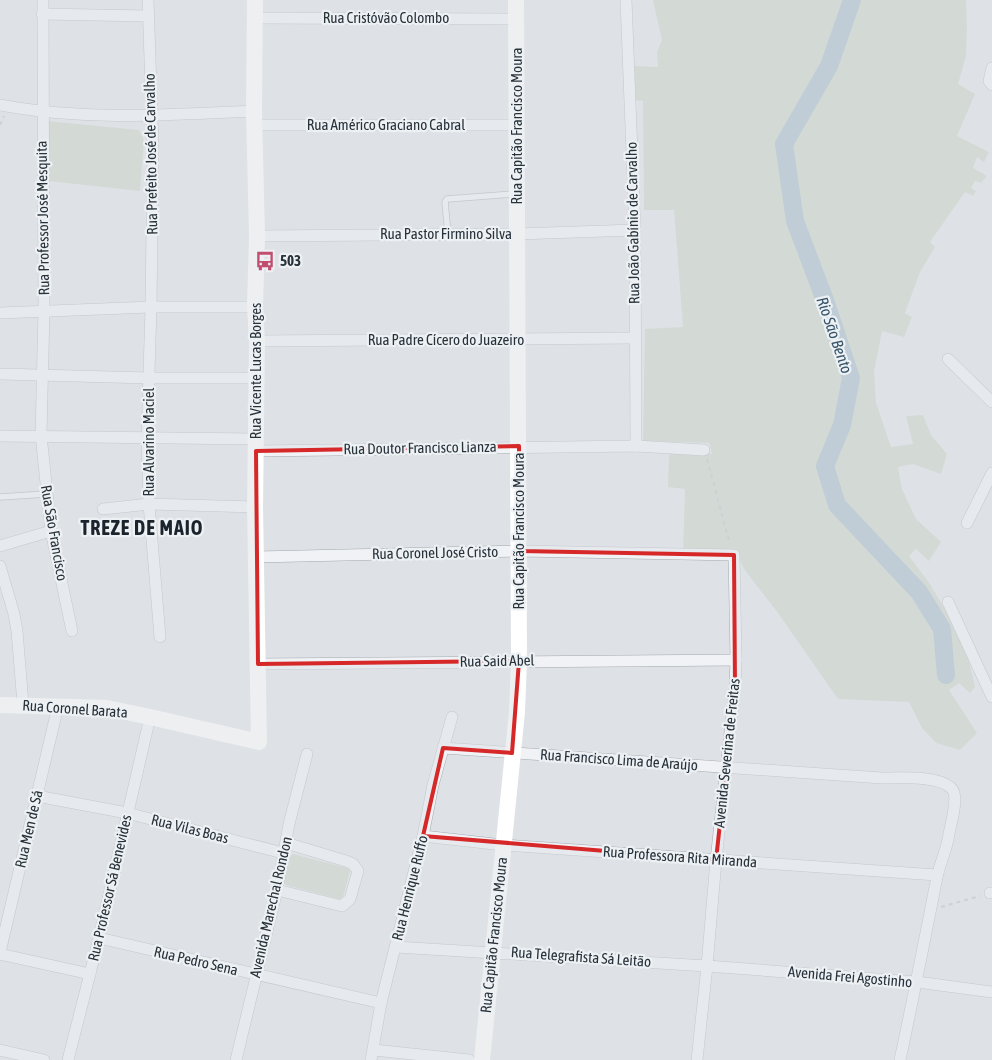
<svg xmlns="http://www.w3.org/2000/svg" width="992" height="1060" viewBox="0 0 992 1060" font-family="'Asap Condensed',sans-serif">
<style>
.green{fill:#c6cfc0}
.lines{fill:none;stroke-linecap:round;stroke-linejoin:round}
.river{stroke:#9cb4c3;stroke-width:18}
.service-casing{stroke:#a4aaaf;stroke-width:7}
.minor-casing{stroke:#a4aaaf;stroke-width:12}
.path{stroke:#b8bcc1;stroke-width:2;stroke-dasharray:4 4;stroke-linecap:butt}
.service{stroke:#f0f2f5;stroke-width:5.5}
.minor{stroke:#f0f2f5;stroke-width:11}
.secondary{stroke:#fff;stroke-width:16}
.marked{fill:none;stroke:#d62828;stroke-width:4;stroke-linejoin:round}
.labels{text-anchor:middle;stroke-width:4.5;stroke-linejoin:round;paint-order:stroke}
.street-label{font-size:15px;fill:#28323b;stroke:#edf1f4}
.poi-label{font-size:15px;font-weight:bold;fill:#28323b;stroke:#edf1f4;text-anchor:start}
.water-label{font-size:16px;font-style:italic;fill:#37556b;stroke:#edf1f4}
.district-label{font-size:20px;font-weight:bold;letter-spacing:1px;fill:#1b232c;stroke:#edf1f4}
</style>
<rect width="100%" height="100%" fill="#dee2e6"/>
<!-- green -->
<g class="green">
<polygon points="653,0 966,0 967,26 966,56 958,84 975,94 957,136 989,152 984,162 977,157 973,168 987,176 981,183 975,181 971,188 976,191 973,196 965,192 930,242 935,247 920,272 905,313 912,317 904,337 882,331 874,372 876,403 891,447 913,444 906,416 923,415 931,435 947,454 941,474 913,464 898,467 902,489 916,519 941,542 929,561 916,549 909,556 930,584 965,644 975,687 970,693 959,683 949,690 977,733 960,750 936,743 922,728 909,702 838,699 778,613 744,569 737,554 683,552 685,489 668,487 669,453 712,454 709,443 643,441 645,329 683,327 674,210 644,210 643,101 632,100 632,66 658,67 657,52 662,40"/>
<polygon points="47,121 139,130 144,141 140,191 48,181"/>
<polygon points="293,854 347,868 350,871 343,897 339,899 286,885 282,881 287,858"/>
</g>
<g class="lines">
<!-- river -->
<polyline class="river" points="852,0 829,66 784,144 795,221 826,303 851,378 842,425 825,466 837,505 919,592 942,629 946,675"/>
<defs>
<g id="service">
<polyline points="448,234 445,202 447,199 514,194"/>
<polyline points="0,497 46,494"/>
</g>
<g id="minor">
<polyline points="43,0 44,311 41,435 51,531 72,631"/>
<polyline points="148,0 153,147 151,307 147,438 149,504 160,637"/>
<polyline points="626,0 635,230 636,446"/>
<polyline points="42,14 148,16"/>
<polyline points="255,18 517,19"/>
<polyline points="992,68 989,81 992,85"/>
<path d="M0,105C84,121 169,115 254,111"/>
<polyline points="255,125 517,125"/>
<polyline points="257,236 517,234 635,230"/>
<polyline points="0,313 151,307 255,307"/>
<polyline points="257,341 635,338"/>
<polyline points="948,359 992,402"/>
<polyline points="0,374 149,378 256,378"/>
<polyline points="0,436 256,439"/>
<polyline points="256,451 636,446 704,450"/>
<polyline points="103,509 149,504 255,507"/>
<polyline points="967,523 992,473"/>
<polyline points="0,546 51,531"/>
<polyline points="257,557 520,551 734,555 736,660 735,687 716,860 707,966 697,1060"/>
<polyline points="0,566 14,614 17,631 23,704"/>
<polyline points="948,602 992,697"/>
<polyline points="258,664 736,660"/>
<path d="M443,748L882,778C899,778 940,775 952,789C959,797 951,823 949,834C947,849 940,863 937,877C925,938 913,999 900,1060"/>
<polyline points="37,796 127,813 283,853"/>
<polyline points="423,836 503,845 937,875"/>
<polyline points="277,890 342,906 350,899 358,871 353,864 346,861 286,843"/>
<polyline points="990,893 992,893"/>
<polyline points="99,938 381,1003"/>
<polyline points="396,947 707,966 917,982 992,992"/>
<polyline points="0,952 58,706"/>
<polyline points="0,954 90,974"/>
<polyline points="0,1050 44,1060"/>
<polyline points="374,1050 469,1060"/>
<polyline points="68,1060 99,938 150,717"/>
<polyline points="236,1060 277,890 289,824 307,754"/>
<polyline points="371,1060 381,1003 423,836 433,785 452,717"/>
</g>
</defs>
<!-- service casing -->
<use href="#service" class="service-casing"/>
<!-- minor casing -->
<use href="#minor" class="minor-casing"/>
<!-- path -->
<g class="path">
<polyline points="0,125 4,116"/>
<polyline points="707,459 730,544"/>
<polyline points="941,907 980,896"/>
</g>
<!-- service -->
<use href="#service" class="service"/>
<!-- minor -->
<use href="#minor" class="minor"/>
<!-- secondary -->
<g class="secondary">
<polyline points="0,705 107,708 150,717 259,742 255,507 257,341 255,307 257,236 254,111 255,0"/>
<polyline points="482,1060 517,712 519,661 516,0"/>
</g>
</g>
<!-- marked area -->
<path d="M0 0H992V1060H0ZM519,446L520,551L734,555L735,687L716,860L423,836L443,748L512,753L519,661L258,664L256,451Z" fill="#dee2e6" fill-opacity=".55" fill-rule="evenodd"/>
<path class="marked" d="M519,446L520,551L734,555L735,687L716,860L423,836L443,748L512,753L519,661L258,664L256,451Z"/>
<!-- icons -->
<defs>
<symbol id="bus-bare" viewBox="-9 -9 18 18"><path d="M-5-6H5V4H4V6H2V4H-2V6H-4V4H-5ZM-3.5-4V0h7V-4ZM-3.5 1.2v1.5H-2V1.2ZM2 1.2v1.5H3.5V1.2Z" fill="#c14d6f" stroke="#edf1f4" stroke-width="2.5" paint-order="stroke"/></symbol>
</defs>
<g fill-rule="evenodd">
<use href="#bus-bare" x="251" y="247" width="28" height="28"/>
</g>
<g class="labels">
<!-- street labels -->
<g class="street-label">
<text x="386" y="23">Rua Cristóvão Colombo</text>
<text x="386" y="130">Rua Américo Graciano Cabral</text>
<text transform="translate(517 126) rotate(-90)" y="5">Rua Capitão Francisco Moura</text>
<text transform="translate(151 154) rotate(-91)" y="5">Rua Prefeito José de Carvalho</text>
<text transform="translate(43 218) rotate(-91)" y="5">Rua Professor José Mesquita</text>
<text transform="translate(633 223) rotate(-91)" y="5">Rua João Gabínio de Carvalho</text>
<text x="446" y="239">Rua Pastor Firmino Silva</text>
<text x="446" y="345">Rua Padre Cícero do Juazeiro</text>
<text transform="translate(256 371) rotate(-90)" y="5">Rua Vicente Lucas Borges</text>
<text transform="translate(149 442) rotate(-90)" y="5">Rua Alvarino Maciel</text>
<text transform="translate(420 448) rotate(-1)" y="5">Rua Doutor Francisco Lianza</text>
<text transform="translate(519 531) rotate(-90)" y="5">Rua Capitão Francisco Moura</text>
<text transform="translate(54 533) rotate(80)" y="5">Rua São Francisco</text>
<text transform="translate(435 553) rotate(-1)" y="5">Rua Coronel José Cristo</text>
<text transform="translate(497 661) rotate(-1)" y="5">Rua Said Abel</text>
<text transform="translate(75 709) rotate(4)" y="5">Rua Coronel Barata</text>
<text transform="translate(727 753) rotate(-84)" y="5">Avenida Severina de Freitas</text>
<text transform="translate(619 760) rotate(4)" y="5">Rua Francisco Lima de Araújo</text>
<text transform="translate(29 829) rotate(-77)" y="5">Rua Men de Sá</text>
<text transform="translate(190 829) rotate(14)" y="5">Rua Vilas Boas</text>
<text transform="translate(680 857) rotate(4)" y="5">Rua Professora Rita Miranda</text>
<text transform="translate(110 888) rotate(-77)" y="5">Rua Professor Sá Benevides</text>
<text transform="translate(410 888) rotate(-76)" y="5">Rua Henrique Ruffo</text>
<text transform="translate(271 907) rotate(-77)" y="5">Avenida Marechal Rondon</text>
<text transform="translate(494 935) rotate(-84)" y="5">Rua Capitão Francisco Moura</text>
<text transform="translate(581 957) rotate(4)" y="5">Rua Telegrafista Sá Leitão</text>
<text transform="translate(196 961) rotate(13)" y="5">Rua Pedro Sena</text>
<text transform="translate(850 977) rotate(5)" y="5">Avenida Frei Agostinho</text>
</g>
<!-- poi labels -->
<g class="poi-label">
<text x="280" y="266">503</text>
</g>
<!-- water labels -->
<g class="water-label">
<text transform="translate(835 335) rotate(71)" y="6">Rio São Bento</text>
</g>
<!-- district labels -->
<g class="district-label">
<text x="142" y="535">TREZE DE MAIO</text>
</g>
</g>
</svg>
